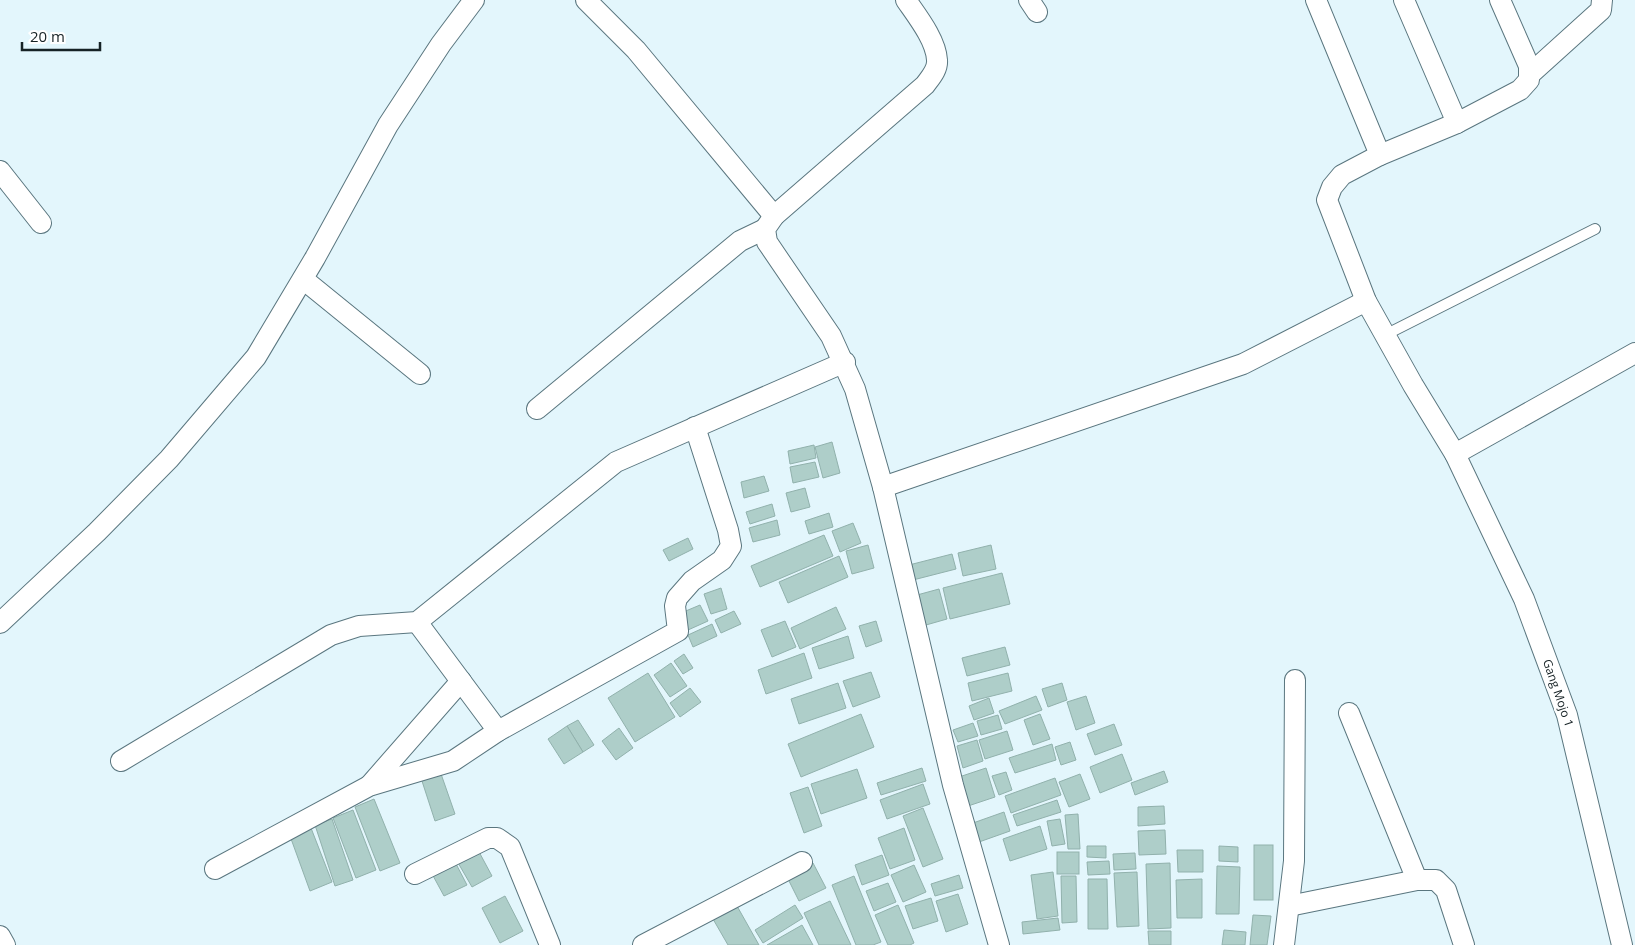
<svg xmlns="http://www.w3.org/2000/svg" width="1635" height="945" viewBox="0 0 1635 945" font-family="'Open Sans',sans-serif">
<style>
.building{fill:#aecec9;stroke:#91b1ac}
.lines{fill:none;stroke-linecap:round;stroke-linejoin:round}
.service-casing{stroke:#5a767f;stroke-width:12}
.minor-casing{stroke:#5a767f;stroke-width:22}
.service{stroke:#fff;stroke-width:10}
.minor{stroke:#fff;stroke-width:20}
.labels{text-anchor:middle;stroke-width:5;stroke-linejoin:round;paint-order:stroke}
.street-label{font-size:12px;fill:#162225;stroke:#fff}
</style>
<rect width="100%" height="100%" fill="#e3f6fc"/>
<!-- building -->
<g class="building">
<polygon points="832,442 840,473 823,478 815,447"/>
<polygon points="814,445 816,458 790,464 788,451"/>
<polygon points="815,462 819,477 793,483 790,467"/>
<polygon points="764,476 769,491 744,498 741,482"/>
<polygon points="805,488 810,507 791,512 786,493"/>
<polygon points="772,504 775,516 750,524 746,512"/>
<polygon points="829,513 833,527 809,534 805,521"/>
<polygon points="777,520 780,535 753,542 749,528"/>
<polygon points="853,523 861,543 840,552 832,531"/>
<polygon points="824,535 833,556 760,587 751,566"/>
<polygon points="688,538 693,549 669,561 663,550"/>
<polygon points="868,545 874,568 852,574 846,551"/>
<polygon points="991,545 996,569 963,576 958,553"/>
<polygon points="952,554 956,569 913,580 909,565"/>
<polygon points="839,556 848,577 788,603 779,582"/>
<polygon points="1002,573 1010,604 950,619 943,588"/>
<polygon points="721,588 727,609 711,614 704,594"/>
<polygon points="939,589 947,619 926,625 917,595"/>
<polygon points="700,605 708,621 688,630 681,613"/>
<polygon points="836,607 846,629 800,649 791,628"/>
<polygon points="734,611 741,624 721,633 715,620"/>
<polygon points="785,621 796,647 772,657 761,630"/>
<polygon points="876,621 882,641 866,647 859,626"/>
<polygon points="712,624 717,636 693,647 688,635"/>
<polygon points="848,636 854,658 819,669 812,648"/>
<polygon points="1005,647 1010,665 967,676 962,658"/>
<polygon points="804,653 812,678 766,694 758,670"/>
<polygon points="684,654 693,668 683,674 674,661"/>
<polygon points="671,663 687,686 670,697 654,675"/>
<polygon points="871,672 880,697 853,707 843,681"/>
<polygon points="648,673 675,717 635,742 608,698"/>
<polygon points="1008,673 1012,691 972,701 968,683"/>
<polygon points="838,683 846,708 799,724 791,699"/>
<polygon points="1062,683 1067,700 1048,707 1042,689"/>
<polygon points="690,688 701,702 680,717 670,703"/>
<polygon points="1036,696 1042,710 1005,724 999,711"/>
<polygon points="1086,696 1095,723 1076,730 1067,702"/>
<polygon points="989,698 994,713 974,720 969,706"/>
<polygon points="861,714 874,747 801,777 788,744"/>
<polygon points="1040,714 1050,739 1033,745 1024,720"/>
<polygon points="998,715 1002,729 981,735 977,721"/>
<polygon points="578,720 594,745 583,752 567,726"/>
<polygon points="973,723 978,736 958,742 953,730"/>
<polygon points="1114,724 1122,745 1095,755 1087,734"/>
<polygon points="567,726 583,752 564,764 548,739"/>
<polygon points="619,728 633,748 616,760 602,741"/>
<polygon points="1007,731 1013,750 985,759 979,740"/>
<polygon points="977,740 983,761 963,768 957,746"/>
<polygon points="1070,742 1076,760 1061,765 1055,747"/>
<polygon points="1052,744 1056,760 1015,773 1009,758"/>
<polygon points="1122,754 1132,780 1100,793 1090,767"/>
<polygon points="922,768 926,781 881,795 877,783"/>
<polygon points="986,768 995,797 968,806 959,777"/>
<polygon points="857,769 867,798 821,814 811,784"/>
<polygon points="440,771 455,814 435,821 421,778"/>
<polygon points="1164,771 1168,782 1135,795 1131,783"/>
<polygon points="1006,772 1012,790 999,795 992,776"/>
<polygon points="1080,774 1090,799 1069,807 1059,782"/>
<polygon points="1055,778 1061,795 1011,813 1005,796"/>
<polygon points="923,784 930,804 887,819 880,800"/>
<polygon points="808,787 822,826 804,833 790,793"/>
<polygon points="374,799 400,863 380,871 355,807"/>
<polygon points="1057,800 1061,812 1017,826 1013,815"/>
<polygon points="1164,806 1165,824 1138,826 1138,807"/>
<polygon points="923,808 943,859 923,867 903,816"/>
<polygon points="353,810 376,870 356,878 333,818"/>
<polygon points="1004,812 1010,831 979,842 973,823"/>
<polygon points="1078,814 1080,849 1068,849 1065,815"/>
<polygon points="332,819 353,880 335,886 315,825"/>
<polygon points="1060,819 1065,844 1052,846 1047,821"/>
<polygon points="1040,826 1047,849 1010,861 1003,839"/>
<polygon points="311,828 332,882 310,891 290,836"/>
<polygon points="904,828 915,860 890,869 878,838"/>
<polygon points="1165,830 1166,854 1139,855 1138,831"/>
<rect x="1254" y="845" width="19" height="55"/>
<polygon points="1087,846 1106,846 1106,858 1087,857"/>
<polygon points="1219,846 1238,847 1238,862 1219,861"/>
<polygon points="478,850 492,876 472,887 457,861"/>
<polygon points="1177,850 1203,850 1203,872 1178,872"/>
<rect x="1057" y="852" width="22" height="22"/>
<polygon points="1135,853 1136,869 1114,870 1113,854"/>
<polygon points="882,855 889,875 862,885 855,865"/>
<polygon points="454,860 467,885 444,896 431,872"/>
<polygon points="1109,861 1110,874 1088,875 1087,862"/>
<polygon points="813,863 826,888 799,901 787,877"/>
<polygon points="1170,863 1171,928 1148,929 1146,864"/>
<polygon points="914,865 926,892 903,902 891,875"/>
<polygon points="1217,866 1240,867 1239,914 1216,914"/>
<polygon points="1053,872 1058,916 1037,919 1031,875"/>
<polygon points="1137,872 1139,926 1117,927 1114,873"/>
<polygon points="959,875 963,888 935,896 931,884"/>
<polygon points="854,876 881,942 873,945 856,945 832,885"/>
<polygon points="1061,876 1076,876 1077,922 1062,923"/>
<polygon points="1088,879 1107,879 1108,929 1088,929"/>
<polygon points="1202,879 1202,918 1177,918 1176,880"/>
<polygon points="888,883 896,902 874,911 866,891"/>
<polygon points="958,894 968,924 946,932 936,901"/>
<polygon points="505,896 523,931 500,943 482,908"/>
<polygon points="931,898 938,921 913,929 905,906"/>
<polygon points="830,901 851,945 819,945 804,913"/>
<polygon points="795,905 803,918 763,943 755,930"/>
<polygon points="898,905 914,943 910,945 888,945 875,915"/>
<polygon points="737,906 759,945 728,945 713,919"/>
<polygon points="1253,915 1271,916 1267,945 1250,945"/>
<polygon points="1058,918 1060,930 1023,934 1022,922"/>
<polygon points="802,925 813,945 767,945"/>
<polygon points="1224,930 1246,932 1245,945 1222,945"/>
<polygon points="1148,931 1171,931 1171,945 1149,945"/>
</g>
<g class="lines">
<defs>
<polyline id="service" points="1385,335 1595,229"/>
<g id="minor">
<polyline points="586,0 636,50 774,216"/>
<path d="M906,0C917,16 936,40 937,60C938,70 930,78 925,85L774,216L765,229L767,242L831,336L855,389L883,487L953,785L999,945"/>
<polyline points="1029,0 1037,12"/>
<polyline points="1316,0 1380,155"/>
<polyline points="1404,0 1457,123"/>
<polyline points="1500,0 1529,66 1529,80 1520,90 1457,123 1380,155 1342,175 1332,187 1327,200 1366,301 1413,385 1455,454 1524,599 1567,715 1622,945"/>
<polyline points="1529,75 1601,10 1602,0"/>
<polyline points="0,171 41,223"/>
<polyline points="303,279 420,374"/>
<polyline points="537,409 740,241 765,229"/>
<polyline points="1455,454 1635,353"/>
<polyline points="883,487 1243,364 1366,301"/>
<polyline points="417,622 498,731"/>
<polyline points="0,623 97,532 169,459 256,357 315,258 388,125 441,44 474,0"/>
<polyline points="1349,713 1417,880"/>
<polyline points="121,761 331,635 359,626 417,622 616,462 845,362"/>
<polyline points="370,785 461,681"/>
<polyline points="215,869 369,786 453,761 498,731 678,631 675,606 677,598 692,581 722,560 731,546 728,530 695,427"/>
<polyline points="415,874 488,838 497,838 510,847 550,945"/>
<polyline points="1289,906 1417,880 1436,880 1446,890 1464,945"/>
<polyline points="0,936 5,945"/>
<polyline points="643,945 802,862"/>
<polyline points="1284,945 1294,861 1295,680"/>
</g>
</defs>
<!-- service casing -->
<use href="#service" class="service-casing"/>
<!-- minor casing -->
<use href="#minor" class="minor-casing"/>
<!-- service -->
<use href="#service" class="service"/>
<!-- minor -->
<use href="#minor" class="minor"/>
</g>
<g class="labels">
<!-- street labels -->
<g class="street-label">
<text transform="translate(1558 693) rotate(71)" y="4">Gang Mojo 1</text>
</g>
</g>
<!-- scale -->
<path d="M22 42v8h78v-8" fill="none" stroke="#162225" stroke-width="2.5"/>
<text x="30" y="42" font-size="15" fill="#162225" stroke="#ffffff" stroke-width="4" paint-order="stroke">20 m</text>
</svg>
